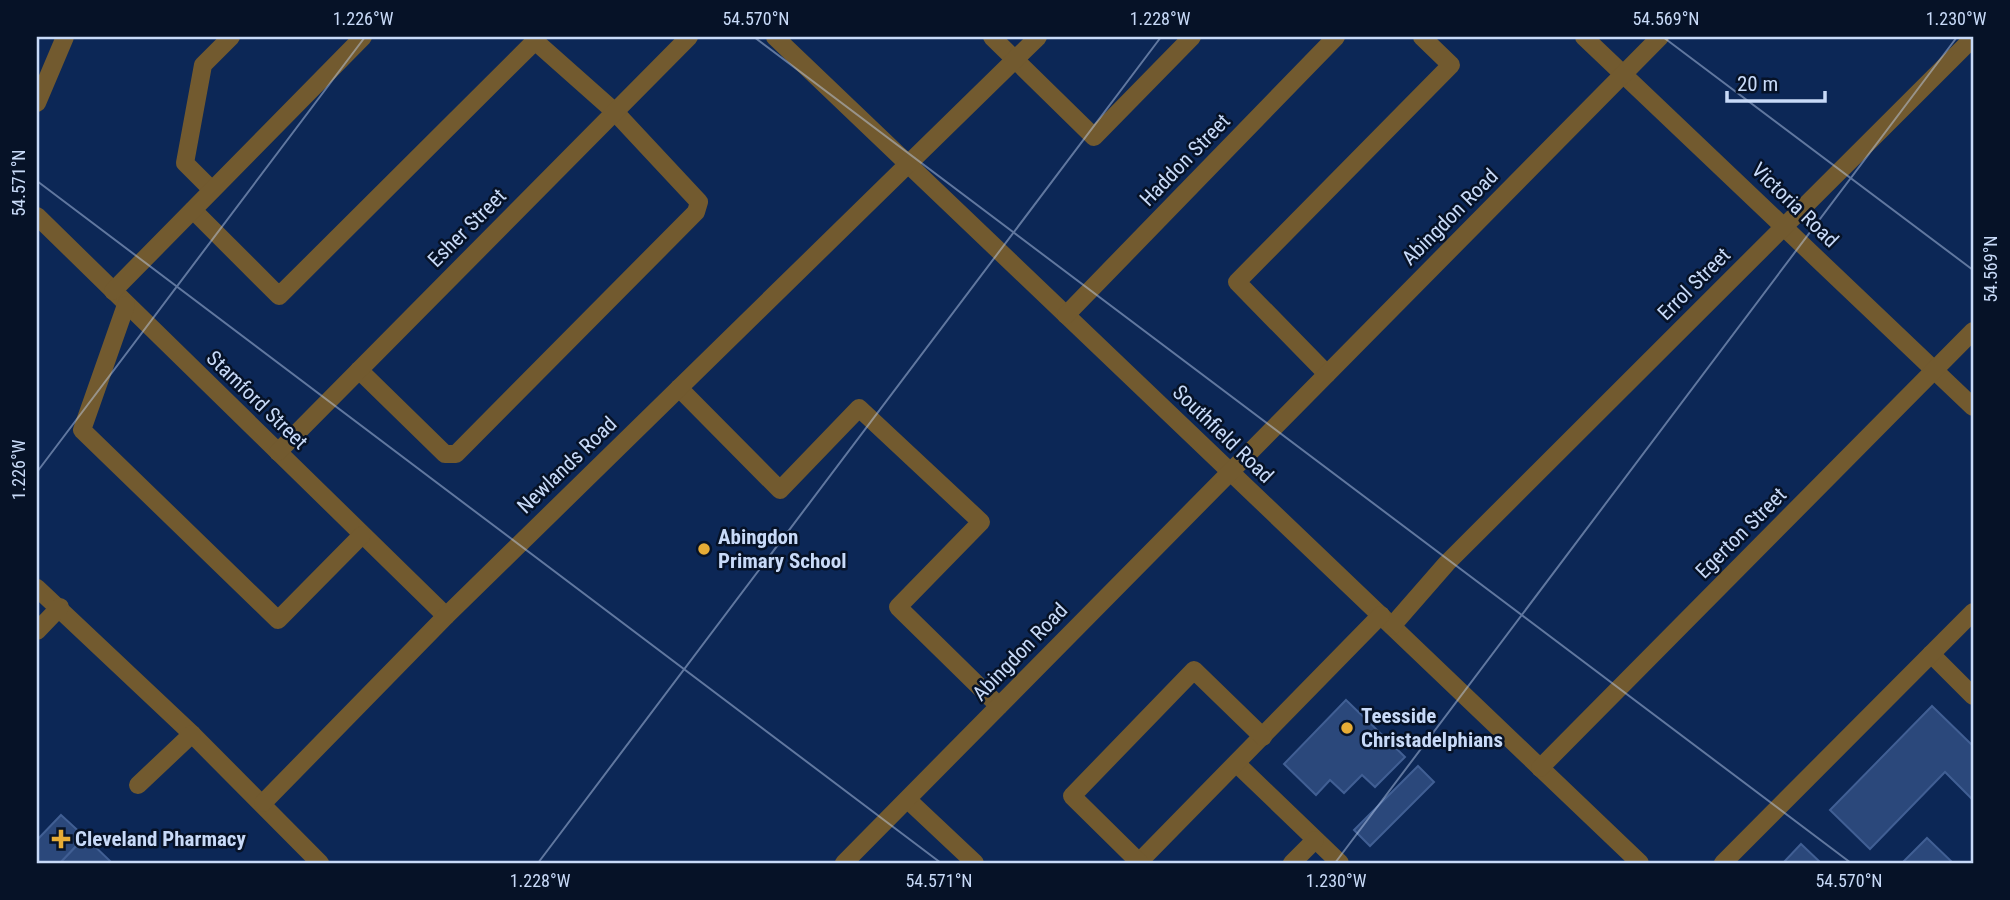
<svg xmlns="http://www.w3.org/2000/svg" width="2010" height="900" viewBox="0 0 2010 900" font-family="'Roboto Condensed',sans-serif">
<style>
.building{fill:#2b487b;stroke:#415f94;stroke-width:2}
.lines{fill:none;stroke-linecap:round;stroke-linejoin:round}
.minor{stroke:#725a2f;stroke-width:18}
.ticks{fill:none;stroke:#c8daf8;stroke-width:2;stroke-opacity:0.45}
.poi-dot{fill:#e6ac36;stroke:#061227;stroke-width:2.5}
.labels{text-anchor:middle;stroke-width:5;stroke-linejoin:round;paint-order:stroke}
.street-label{font-size:21px;fill:#c8daf8;stroke:#061227}
.poi-label{font-size:21px;font-weight:bold;fill:#c8daf8;stroke:#061227;text-anchor:start}
.neatline{fill:none;stroke:#c8daf8;stroke-width:2.5}
.ticks-label{font-size:18px;text-anchor:middle;fill:#c8daf8}
</style>
<rect width="100%" height="100%" fill="#0c2756"/>
<!-- building -->
<g class="building">
<polygon points="1346,700 1405,757 1375,787 1362,775 1344,793 1330,780 1316,795 1284,764"/>
<polygon points="1932,706 1973,746 1973,800 1945,772 1870,849 1830,810"/>
<polygon points="1418,766 1434,782 1370,846 1354,830"/>
<polygon points="61,815 85,837 60,863 37,863 37,840"/>
<polygon points="85,837 110,861 108,863 60,863"/>
<polygon points="1927,838 1953,863 1902,863"/>
<polygon points="1801,844 1821,863 1783,863"/>
</g>
<g class="lines">
<!-- minor -->
<g class="minor">
<polyline points="775,37 1640,863"/>
<polyline points="992,37 1094,137 1192,37"/>
<polyline points="1584,37 1973,407"/>
<polyline points="37,103 65,37"/>
<polyline points="212,190 185,163 203,65 231,37"/>
<polyline points="193,210 279,296 535,41 615,112 699,202 696,212 456,454 445,454 359,370"/>
<polyline points="37,216 446,616"/>
<polyline points="113,291 363,37"/>
<polyline points="126,305 82,430 278,620 362,535"/>
<polyline points="1066,315 1336,37"/>
<polyline points="1327,374 1237,282 1451,65 1422,37"/>
<polyline points="679,388 780,490 859,408 981,522 898,607 999,706"/>
<polyline points="278,452 689,37"/>
<polyline points="37,588 192,734 320,863"/>
<polyline points="1392,626 1447,563 1973,38"/>
<polyline points="37,631 60,607"/>
<polyline points="1931,654 1973,696"/>
<polyline points="1237,764 1340,863"/>
<polyline points="1540,768 1973,331"/>
<polyline points="138,785 192,734"/>
<polyline points="908,800 975,863"/>
<polyline points="263,803 446,616 1038,37"/>
<polyline points="844,863 1660,37"/>
<polyline points="1138,863 1381,615"/>
<polyline points="1140,863 1072,796 1194,670 1263,737"/>
<polyline points="1292,863 1315,840"/>
<polyline points="1723,863 1973,612"/>
</g>
</g>
<!-- ticks -->
<path class="ticks" d="M754,37L1851,863M1663,37L1973,270M37,181L941,863M37,472L365,37M538,863L1161,37M1335,863L1957,37"/>
<!-- markers -->
<g class="poi-dot">
<circle cx="704" cy="549" r="7"/>
<circle cx="1347" cy="728" r="7"/>
<path d="M57.5 828.5h7v7h7v7h-7v7h-7v-7h-7v-7h7z"/>
</g>
<g class="labels">
<!-- street labels -->
<g class="street-label">
<text transform="translate(1185 160) rotate(-46)" y="7">Haddon Street</text>
<text transform="translate(1795 205) rotate(44)" y="7">Victoria Road</text>
<text transform="translate(1450 217) rotate(-45)" y="7">Abingdon Road</text>
<text transform="translate(467 228) rotate(-45)" y="7">Esher Street</text>
<text transform="translate(1694 284) rotate(-45)" y="7">Errol Street</text>
<text transform="translate(257 400) rotate(44)" y="7">Stamford Street</text>
<text transform="translate(1223 434) rotate(44)" y="7">Southfield Road</text>
<text transform="translate(567 465) rotate(-44)" y="7">Newlands Road</text>
<text transform="translate(1741 533) rotate(-45)" y="7">Egerton Street</text>
<text transform="translate(1020 652) rotate(-46)" y="7">Abingdon Road</text>
</g>
<!-- poi labels -->
<g class="poi-label">
<text x="718" y="544">Abingdon<tspan x="718" dy="24">Primary School</tspan></text>
<text x="1361" y="723">Teesside<tspan x="1361" dy="24">Christadelphians</tspan></text>
<text x="75" y="846">Cleveland Pharmacy</text>
</g>
</g>
<!-- border -->
<rect width="2010" height="900" fill="none" stroke="#061227" stroke-width="77"/>
<!-- scale -->
<path d="M1727 91v10h98v-10" fill="none" stroke="#c8daf8" stroke-width="3.5"/>
<text x="1737" y="91" font-size="21" fill="#c8daf8" stroke="#061227" stroke-width="5" paint-order="stroke">20 m</text>
<rect x="38" y="38" width="1934" height="824" class="neatline"/>
<g class="ticks-label">
<text x="363" y="25">1.226°W</text>
<text x="756" y="25">54.570°N</text>
<text x="1160" y="25">1.228°W</text>
<text x="1666" y="25">54.569°N</text>
<text x="1956" y="25">1.230°W</text>
<text transform="translate(19 183) rotate(-90)" y="6">54.571°N</text>
<text transform="translate(1991 269) rotate(-90)" y="6">54.569°N</text>
<text transform="translate(19 470) rotate(-90)" y="6">1.226°W</text>
<text x="540" y="887">1.228°W</text>
<text x="939" y="887">54.571°N</text>
<text x="1336" y="887">1.230°W</text>
<text x="1849" y="887">54.570°N</text>
</g>
</svg>
